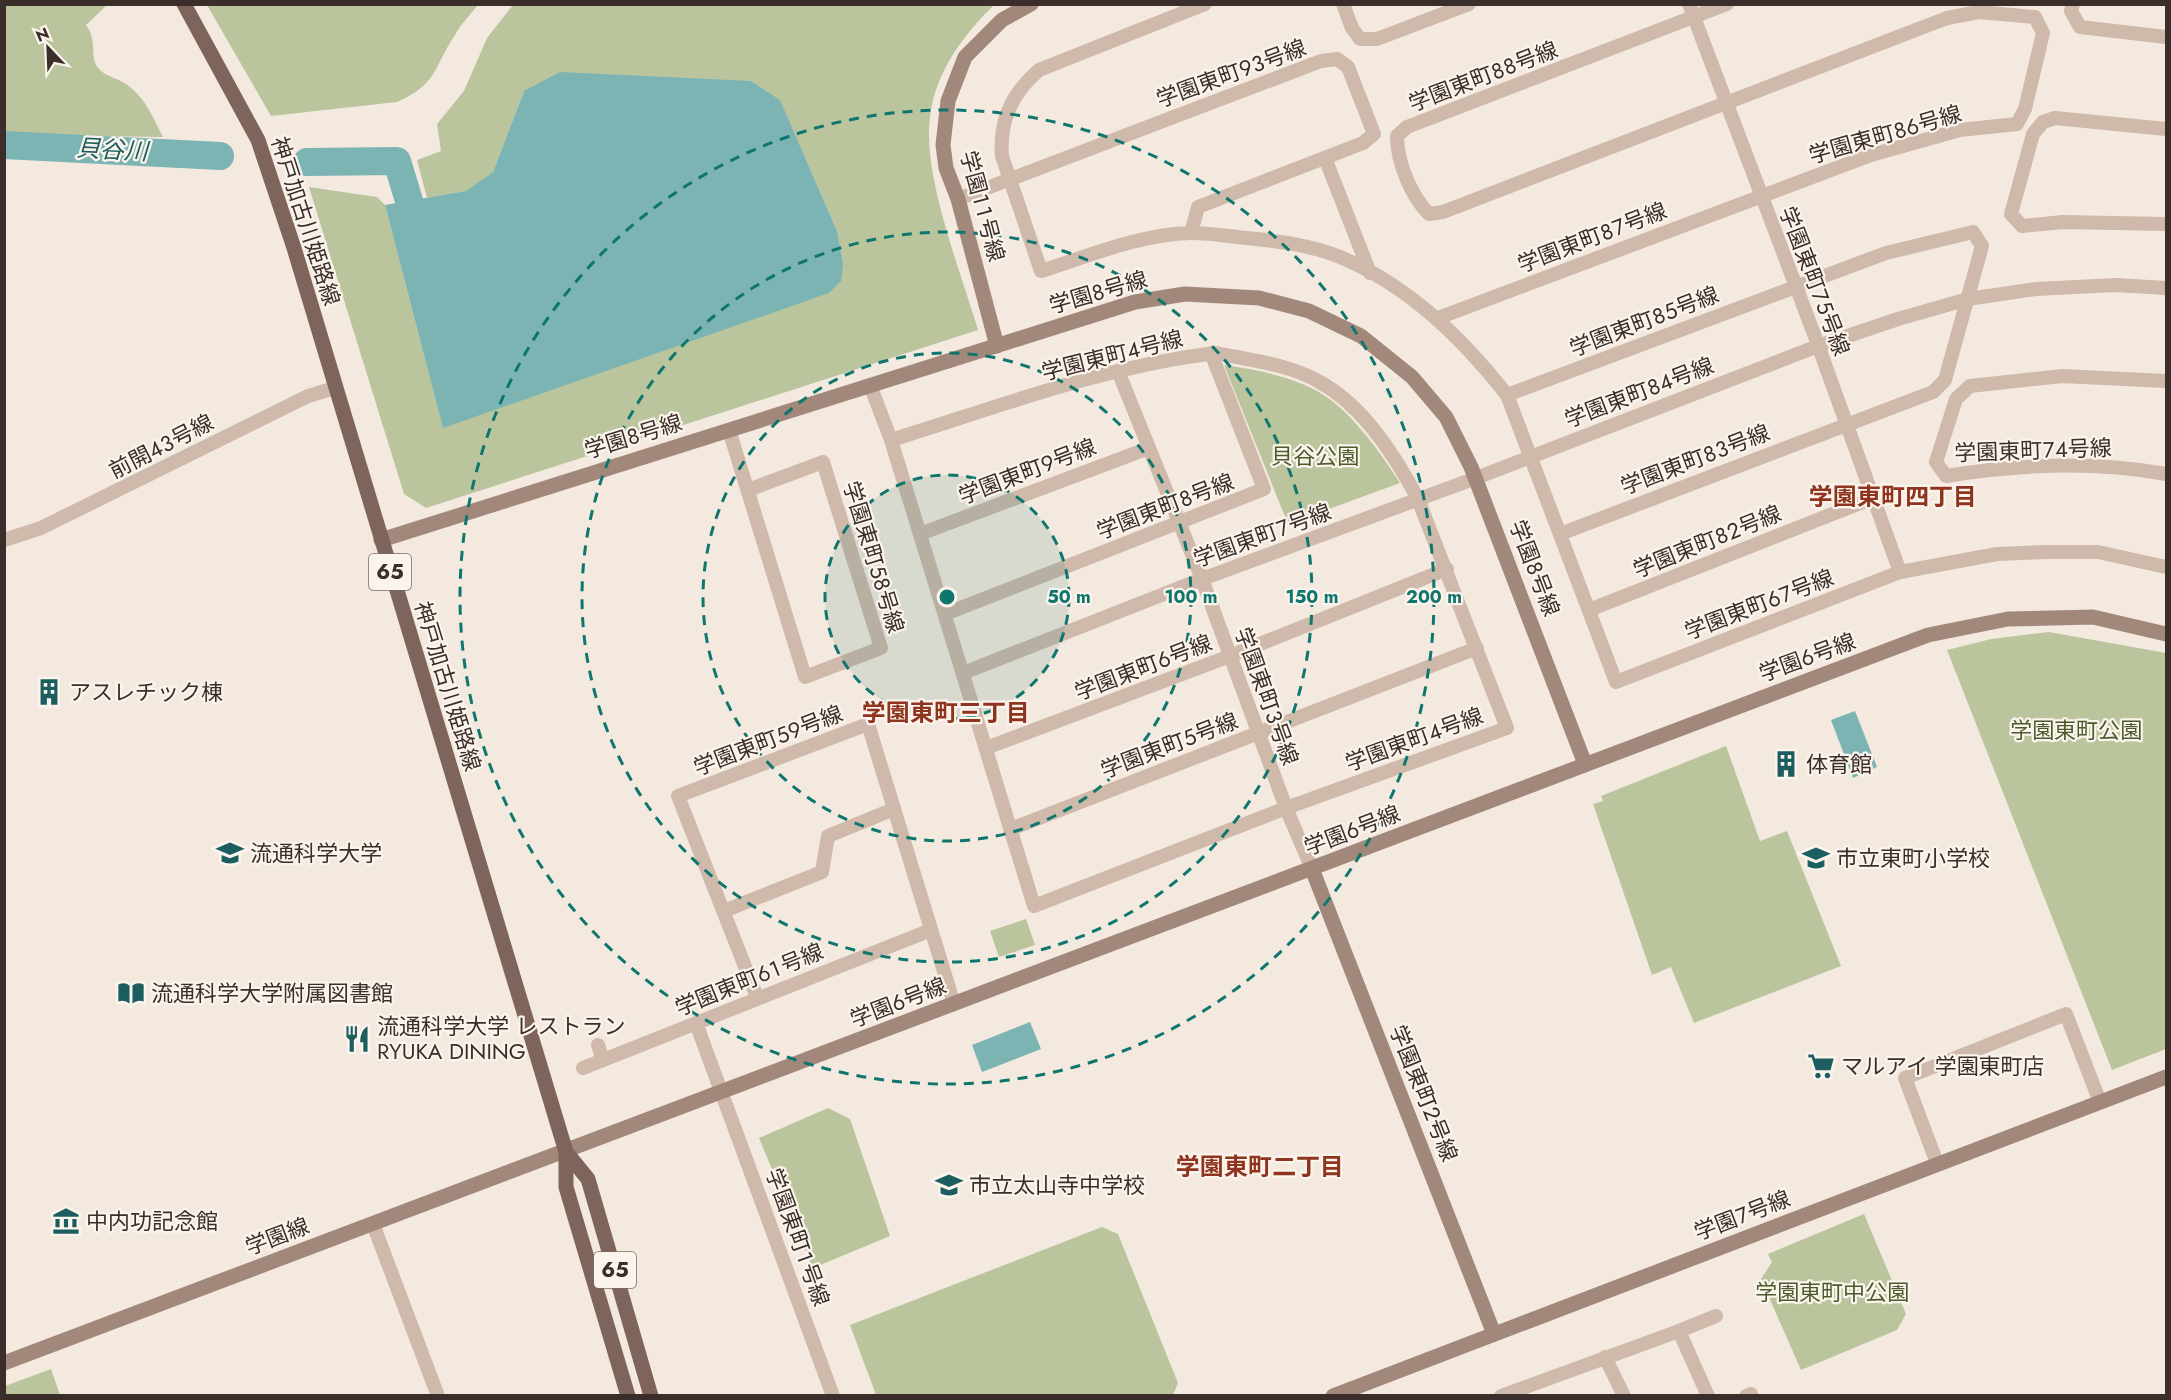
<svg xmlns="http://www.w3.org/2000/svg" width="2171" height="1400" viewBox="0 0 2171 1400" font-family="Jost,'Noto Sans JP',sans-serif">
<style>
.green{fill:#bac59e}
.water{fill:#7cb4b3}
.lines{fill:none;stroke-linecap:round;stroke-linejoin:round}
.river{stroke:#7cb4b3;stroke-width:28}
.street{stroke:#ceb9aa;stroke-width:14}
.secondary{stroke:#a2877b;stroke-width:15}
.primary{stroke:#7e645a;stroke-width:15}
.ring{fill:none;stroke:#0f766e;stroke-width:3;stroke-dasharray:10 8}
.labels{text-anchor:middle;stroke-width:4.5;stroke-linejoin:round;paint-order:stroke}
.shield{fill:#fbf4ec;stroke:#756964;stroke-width:1.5}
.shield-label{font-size:21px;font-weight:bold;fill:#3b2e2a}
.street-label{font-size:22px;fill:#3b2e2a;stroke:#fbf4ec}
.park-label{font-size:22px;fill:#4c5b2c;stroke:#fbf4ec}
.poi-label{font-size:22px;fill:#3b2e2a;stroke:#fbf4ec;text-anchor:start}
.water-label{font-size:24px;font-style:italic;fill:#1c5e5f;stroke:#fbf4ec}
.neighbourhood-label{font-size:24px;font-weight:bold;fill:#8f341e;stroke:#fbf4ec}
.centre{fill:#0f766e;stroke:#fbf4ec;stroke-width:3}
.ring-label{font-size:18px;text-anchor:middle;font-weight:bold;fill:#0f766e;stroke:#fbf4ec;stroke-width:4.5;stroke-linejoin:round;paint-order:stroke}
</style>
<rect width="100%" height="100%" fill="#f4e9df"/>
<!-- green -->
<g class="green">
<path d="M5,4L107,5L86,25C98,41 89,56 98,68C105,77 122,79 130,87C146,99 154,120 163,137L5,135Z"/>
<path d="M207,5H478C470,15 461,24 455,35C433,68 438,84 397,102L271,116Z"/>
<path d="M513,5H994C963,35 935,73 930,117C922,175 961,272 978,330L426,508L404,494L309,187L377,197L385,205L443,427L837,231L780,101L751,81L524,91L493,172L467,191L427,198L417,160L441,151L437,124L464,91L487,38Z"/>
<path d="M1224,365C1254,369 1290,376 1317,391C1350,409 1380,452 1400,483L1288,524Z"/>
<polygon points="2049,632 2166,653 2166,1049 2112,1070 1947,650 1991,639"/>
<polygon points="1726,746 1760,841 1787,831 1841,966 1694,1023 1671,967 1652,975 1593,804 1603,801 1601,796"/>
<polygon points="1026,919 1035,945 999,957 990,931"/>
<polygon points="828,1108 850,1119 890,1236 813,1268 759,1138"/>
<polygon points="1864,1214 1906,1314 1897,1330 1801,1370 1761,1279 1772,1262 1768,1254"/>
<polygon points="1102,1227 1118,1234 1178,1383 1173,1395 876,1395 850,1325"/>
<polygon points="51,1369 60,1395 5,1395 5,1386"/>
</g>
<!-- water -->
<g class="water">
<polygon points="560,72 751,81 780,100 837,231 843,264 841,281 829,293 443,428 385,205 466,191 493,172 524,91"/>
<polygon points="1855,711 1877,767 1853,778 1831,720"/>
<polygon points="1030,1022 1041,1049 982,1072 972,1045"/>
</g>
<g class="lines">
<!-- river -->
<g class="river">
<polyline points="4,145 220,156"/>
<polyline points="307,162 397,161 409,201"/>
</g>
<!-- street -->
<g class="street">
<path d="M1205,4L1039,70C1013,92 999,121 1002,156L1041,271C1089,256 1140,234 1191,233C1209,233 1228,236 1246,238C1277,241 1311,245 1340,257C1408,285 1462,338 1507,395L1616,682L1900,572L1997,554L2046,552H2098L2166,567"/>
<polyline points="1343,4 1352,28 1360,39 1377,39 1469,4"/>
<polyline points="1689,4 1814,334 1900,572"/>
<polyline points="2073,4 2071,11 2080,27 2166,37"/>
<polyline points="2166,129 2055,118 2043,122 2033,134 2011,214 2022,226 2063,222 2166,224"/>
<polyline points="1325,158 1370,273"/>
<polyline points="958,199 1321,61 1337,59 1348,67 1374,134 1363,143 1198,207 1191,233"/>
<path d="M1438,318L1871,155L1960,130L2017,124L2025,109L2043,33L2035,17L1979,12L1947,18L1443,212L1429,214C1411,196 1397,162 1397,136L1407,127L1727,4"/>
<path d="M1216,353C1250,360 1287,364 1318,381C1363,405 1395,455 1418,499L1507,728L1286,808L1034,906L891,440C998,407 1105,366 1216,353Z"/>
<polyline points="1118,371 1202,579 1286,808 1312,869"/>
<path d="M2166,381L2062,376L1970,386L1956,399L1936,462L1946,476C2019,464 2093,461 2166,474"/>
<polyline points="870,385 891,440"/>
<polyline points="1507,395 1886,253 1973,232 1982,246 1945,380 1933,392 1560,534"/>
<polyline points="729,430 805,677 881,648 823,462 748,490"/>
<polyline points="920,534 1149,448"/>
<polyline points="4,540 41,528 308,396 335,388"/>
<polyline points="1589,610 1873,498"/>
<polyline points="945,614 1264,489 1211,353"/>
<polyline points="963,673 1202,579 1476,478 1818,346 1898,319 1968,299 2036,289 2116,285 2166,288"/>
<polyline points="986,748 1230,656 1447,569"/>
<polyline points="1011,829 1477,648"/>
<polyline points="724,911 822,872 828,836 894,809"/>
<polyline points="757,997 678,796 868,724 954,1004"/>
<polyline points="696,1023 833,1396"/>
<polyline points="598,1045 603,1060"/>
<polyline points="583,1068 931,930"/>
<polyline points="1937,1163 1905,1078 2066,1014 2100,1102"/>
<polyline points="373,1224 438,1396"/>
<polyline points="1679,1331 1716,1316"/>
<polyline points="1605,1357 1624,1396"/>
<polyline points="1501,1396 1679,1331 1708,1396"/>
<polyline points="1746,1396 1751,1394"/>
</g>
<!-- secondary -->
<g class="secondary">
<polyline points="997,346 958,199 946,168 943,145 948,101 965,57 1002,20 1031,4"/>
<polyline points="381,540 1135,302 1185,294 1259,298 1309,311 1361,336 1412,377 1446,417 1471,467 1585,764"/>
<polyline points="1312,869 1494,1334"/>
<polyline points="4,1363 1928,635 2008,619 2093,617 2166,634"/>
<polyline points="1333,1396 2166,1077"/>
</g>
<!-- primary -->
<g class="primary">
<polyline points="184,4 258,140 294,248 566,1152 566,1187 628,1396"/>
<polyline points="566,1152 588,1179 651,1396"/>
</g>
</g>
<!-- distance rings -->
<circle cx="947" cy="597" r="122" fill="#0f766e" fill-opacity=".12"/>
<g class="ring">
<circle cx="947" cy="597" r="122"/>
<circle cx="947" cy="597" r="244"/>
<circle cx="947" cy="597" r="365"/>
<circle cx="947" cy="597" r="487"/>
</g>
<!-- icons -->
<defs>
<symbol id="building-bare" viewBox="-9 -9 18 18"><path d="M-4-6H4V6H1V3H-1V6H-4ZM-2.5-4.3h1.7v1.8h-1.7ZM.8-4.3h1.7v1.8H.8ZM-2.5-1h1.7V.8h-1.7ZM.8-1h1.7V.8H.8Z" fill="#1c5e5f" stroke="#fbf4ec" stroke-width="2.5" paint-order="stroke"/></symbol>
<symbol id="university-bare" viewBox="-9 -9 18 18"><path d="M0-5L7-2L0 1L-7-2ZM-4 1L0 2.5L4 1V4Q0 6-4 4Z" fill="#1c5e5f" stroke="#fbf4ec" stroke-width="2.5" paint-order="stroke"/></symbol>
<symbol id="school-bare" viewBox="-9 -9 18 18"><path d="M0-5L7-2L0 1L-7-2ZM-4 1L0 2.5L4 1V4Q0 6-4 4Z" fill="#1c5e5f" stroke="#fbf4ec" stroke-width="2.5" paint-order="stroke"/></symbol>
<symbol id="library-bare" viewBox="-9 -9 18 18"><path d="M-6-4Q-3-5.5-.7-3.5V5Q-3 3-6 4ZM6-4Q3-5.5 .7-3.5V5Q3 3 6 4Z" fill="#1c5e5f" stroke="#fbf4ec" stroke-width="2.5" paint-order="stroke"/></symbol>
<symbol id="restaurant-bare" viewBox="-9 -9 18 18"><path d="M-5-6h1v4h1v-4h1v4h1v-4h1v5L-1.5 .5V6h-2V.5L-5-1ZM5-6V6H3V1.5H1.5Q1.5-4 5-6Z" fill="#1c5e5f" stroke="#fbf4ec" stroke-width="2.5" paint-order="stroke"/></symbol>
<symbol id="supermarket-bare" viewBox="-9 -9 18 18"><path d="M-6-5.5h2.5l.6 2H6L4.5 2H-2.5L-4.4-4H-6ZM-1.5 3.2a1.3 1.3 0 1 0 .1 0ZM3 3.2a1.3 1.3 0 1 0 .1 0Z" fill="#1c5e5f" stroke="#fbf4ec" stroke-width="2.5" paint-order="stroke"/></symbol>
<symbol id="museum-bare" viewBox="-9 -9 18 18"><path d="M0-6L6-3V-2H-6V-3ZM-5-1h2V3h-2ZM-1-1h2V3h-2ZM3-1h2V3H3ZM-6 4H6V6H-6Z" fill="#1c5e5f" stroke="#fbf4ec" stroke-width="2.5" paint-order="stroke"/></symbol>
</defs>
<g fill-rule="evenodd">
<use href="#building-bare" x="30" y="673" width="38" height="38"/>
<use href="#building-bare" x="1767" y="745" width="38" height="38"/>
<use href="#university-bare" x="211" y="834" width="38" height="38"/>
<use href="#school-bare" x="1797" y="839" width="38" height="38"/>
<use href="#library-bare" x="112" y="974" width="38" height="38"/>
<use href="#restaurant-bare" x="338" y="1020" width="38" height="38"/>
<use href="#supermarket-bare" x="1802" y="1047" width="38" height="38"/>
<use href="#school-bare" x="930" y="1166" width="38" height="38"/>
<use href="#museum-bare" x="47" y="1202" width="38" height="38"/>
</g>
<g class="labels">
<!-- shield labels -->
<g class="shield">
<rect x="369" y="554" width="42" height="36" rx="4.5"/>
<rect x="594" y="1252" width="42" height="36" rx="4.5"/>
</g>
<g class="shield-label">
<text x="390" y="579">65</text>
<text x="615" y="1277">65</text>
</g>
<!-- street labels -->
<g class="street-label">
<text transform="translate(1231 73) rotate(-20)" y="8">学園東町９３号線</text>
<text transform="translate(1483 76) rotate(-21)" y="8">学園東町８８号線</text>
<text transform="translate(1885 134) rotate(-16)" y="8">学園東町８６号線</text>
<text transform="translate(983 206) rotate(75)" y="8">学園１１号線</text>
<text transform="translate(306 221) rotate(72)" y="8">神戸加古川姫路線</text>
<text transform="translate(1592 237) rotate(-21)" y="8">学園東町８７号線</text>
<text transform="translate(1815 281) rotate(69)" y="8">学園東町７５号線</text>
<text transform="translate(1098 292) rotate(-16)" y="8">学園８号線</text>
<text transform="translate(1644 321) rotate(-21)" y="8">学園東町８５号線</text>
<text transform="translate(1112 355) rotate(-14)" y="8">学園東町４号線</text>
<text transform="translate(1639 392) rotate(-21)" y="8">学園東町８４号線</text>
<text transform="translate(633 436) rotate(-17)" y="8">学園８号線</text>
<text transform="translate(161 446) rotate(-27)" y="8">前開４３号線</text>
<text transform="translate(2033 450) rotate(-2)" y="8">学園東町７４号線</text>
<text transform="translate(1695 459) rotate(-21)" y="8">学園東町８３号線</text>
<text transform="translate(1027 471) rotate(-21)" y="8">学園東町９号線</text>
<text transform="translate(1165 506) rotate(-21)" y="8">学園東町８号線</text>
<text transform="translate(1262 535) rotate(-20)" y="8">学園東町７号線</text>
<text transform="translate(1707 541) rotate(-22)" y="8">学園東町８２号線</text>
<text transform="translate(874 557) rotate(73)" y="8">学園東町５８号線</text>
<text transform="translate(1535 568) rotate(69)" y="8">学園８号線</text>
<text transform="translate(1759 604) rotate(-21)" y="8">学園東町６７号線</text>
<text transform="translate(1807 657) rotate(-20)" y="8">学園６号線</text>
<text transform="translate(1143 667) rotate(-21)" y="8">学園東町６号線</text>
<text transform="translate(448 686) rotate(73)" y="8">神戸加古川姫路線</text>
<text transform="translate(1267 696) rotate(70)" y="8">学園東町３号線</text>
<text transform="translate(1414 739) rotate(-20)" y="8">学園東町４号線</text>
<text transform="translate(768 740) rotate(-21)" y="8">学園東町５９号線</text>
<text transform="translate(1169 745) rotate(-21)" y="8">学園東町５号線</text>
<text transform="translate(1352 830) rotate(-21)" y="8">学園６号線</text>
<text transform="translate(749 979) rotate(-22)" y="8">学園東町６１号線</text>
<text transform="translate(898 1002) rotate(-21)" y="8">学園６号線</text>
<text transform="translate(1424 1093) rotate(68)" y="8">学園東町２号線</text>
<text transform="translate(1742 1215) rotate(-21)" y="8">学園７号線</text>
<text transform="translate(277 1236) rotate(-21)" y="8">学園線</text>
<text transform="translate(798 1237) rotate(70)" y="8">学園東町１号線</text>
</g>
<!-- park labels -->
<g class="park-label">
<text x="1315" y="464">貝谷公園</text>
<text x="2076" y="738">学園東町公園</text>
<text x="1832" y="1300">学園東町中公園</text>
</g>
<!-- poi labels -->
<g class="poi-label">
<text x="69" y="700">アスレチック棟</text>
<text x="1806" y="772">体育館</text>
<text x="250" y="861">流通科学大学</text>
<text x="1836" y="866">市立東町小学校</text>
<text x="151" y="1001">流通科学大学附属図書館</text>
<text x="377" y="1034">流通科学大学 レストラン<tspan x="377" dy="25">RYUKA DINING</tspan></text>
<text x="1841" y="1074">マルアイ 学園東町店</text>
<text x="969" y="1193">市立太山寺中学校</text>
<text x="86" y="1229">中内功記念館</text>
</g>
<!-- water labels -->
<g class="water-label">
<text transform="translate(112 150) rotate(3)" y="8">貝谷川</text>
</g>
<!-- neighbourhood labels -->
<g class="neighbourhood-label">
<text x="1893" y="505">学園東町四丁目</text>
<text x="946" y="721">学園東町三丁目</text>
<text x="1260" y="1175">学園東町二丁目</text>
</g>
</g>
<circle cx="947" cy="597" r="9" class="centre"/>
<g class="ring-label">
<text x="1069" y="603">50 m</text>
<text x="1191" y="603">100 m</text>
<text x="1312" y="603">150 m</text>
<text x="1434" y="603">200 m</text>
</g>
<!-- border -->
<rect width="2171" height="1400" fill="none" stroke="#3b2e2a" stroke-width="12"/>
<!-- north arrow -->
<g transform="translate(48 48) rotate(337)" stroke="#fbf4ec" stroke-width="4.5" paint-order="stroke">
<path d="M0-4.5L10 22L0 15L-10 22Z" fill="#3b2e2a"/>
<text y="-9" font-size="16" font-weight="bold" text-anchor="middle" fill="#3b2e2a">N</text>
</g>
</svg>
